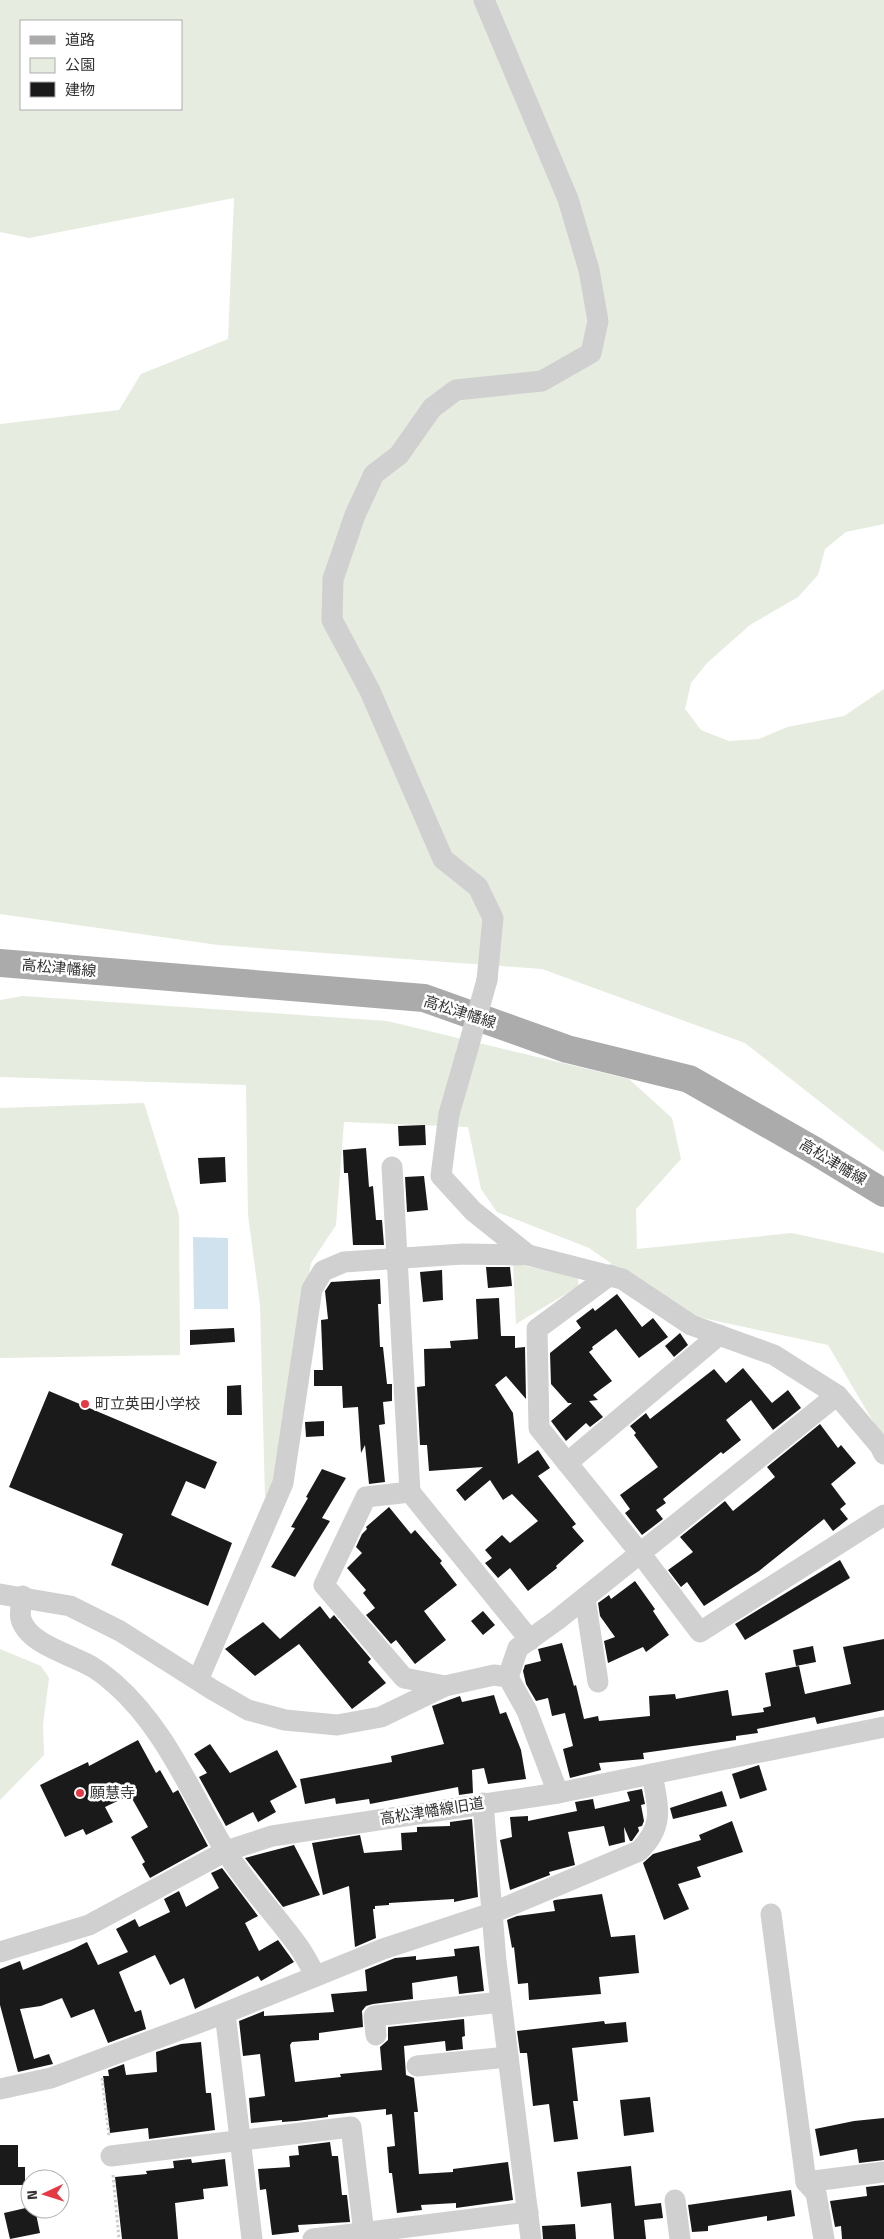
<svg xmlns="http://www.w3.org/2000/svg" width="884" height="2239" viewBox="0 0 884 2239" font-family="'Titillium Web','Noto Sans JP',sans-serif">
<style>
.green{fill:#e6ecdf;fill-rule:evenodd}
.water{fill:#cfe2ee}
.building{fill:#1a1a1a}
.lines{fill:none;stroke-linecap:round;stroke-linejoin:round}
.path{stroke:#cdcdcd;stroke-width:3;stroke-dasharray:2.5 2.5;stroke-linecap:butt}
.minor{stroke:#d0d0d0;stroke-width:21}
.major{stroke:#ababab;stroke-width:28}
.minor-bridge{stroke:#d0d0d0;stroke-width:21}
.poi-dot{fill:#e63946;stroke:#fff;stroke-width:2}
.labels{text-anchor:middle;stroke-width:5;stroke-linejoin:round;paint-order:stroke}
.street-label{font-size:15px;fill:#333;stroke:#fff}
.poi-label{font-size:15px;fill:#333;stroke:#fff;text-anchor:start}
</style>
<rect width="100%" height="100%" fill="#fff"/>
<!-- green -->
<g class="green">
<path d="M0,0H884V524L846,532L825,549L818,575L798,597L750,625L707,663L691,683L685,709L701,730L729,741L759,739L787,727L844,716L884,689V1152L745,1043L542,969L218,945L0,914V424L119,410L141,374L228,339L234,198L29,238L0,232ZM21,21H181V109H21Z"/>
<polygon points="23,996 387,1021 629,1079 672,1118 681,1159 636,1209 637,1249 792,1233 884,1253 884,1440 828,1345 684,1314 589,1248 497,1212 481,1189 468,1127 344,1122 336,1225 311,1263 276,1479 265,1497 260,1305 248,1215 246,1085 0,1077 0,1000"/>
<polygon points="144,1103 179,1215 180,1355 0,1358 0,1108"/>
<polygon points="513,1264 577,1275 579,1286 516,1324"/>
<polygon points="0,1649 41,1666 49,1678 43,1725 44,1755 0,1800"/>
</g>
<!-- water -->
<polygon class="water" points="193,1237 228,1238 228,1309 194,1309"/>
<!-- building -->
<g class="building">
<polygon points="425,1125 426,1145 399,1146 398,1126"/>
<polygon points="366,1148 369,1187 373,1186 376,1220 382,1220 384,1245 353,1245 348,1173 344,1173 343,1150"/>
<polygon points="225,1157 226,1182 200,1184 198,1158"/>
<polygon points="424,1176 428,1210 407,1212 405,1177"/>
<polygon points="486,1267 510,1267 512,1286 488,1288"/>
<polygon points="442,1270 443,1300 423,1302 420,1272"/>
<polygon points="380,1279 381,1304 378,1304 380,1347 383,1347 387,1384 392,1384 392,1401 383,1402 385,1424 379,1425 385,1482 369,1484 365,1445 361,1453 358,1407 343,1408 342,1386 314,1386 314,1370 323,1370 321,1320 328,1319 325,1291 331,1282"/>
<polygon points="617,1294 642,1327 653,1318 668,1337 639,1358 616,1329 592,1347 593,1349 589,1352 612,1381 593,1395 598,1400 589,1401 603,1417 590,1427 586,1423 566,1441 551,1421 572,1403 568,1403 551,1384 550,1353 581,1328 576,1321 593,1308 595,1311"/>
<polygon points="499,1298 501,1336 515,1336 515,1348 525,1347 526,1399 506,1376 495,1385 513,1413 518,1464 538,1450 550,1468 538,1476 576,1524 572,1527 584,1541 556,1566 557,1568 528,1591 510,1568 498,1578 485,1563 492,1558 485,1550 502,1535 510,1543 538,1521 512,1494 503,1500 490,1480 465,1501 456,1490 483,1467 429,1471 427,1445 420,1445 417,1387 425,1386 424,1349 451,1348 450,1341 478,1339 476,1299"/>
<polygon points="234,1328 235,1342 190,1345 190,1330"/>
<polygon points="680,1333 688,1345 674,1357 665,1346"/>
<polygon points="743,1368 772,1403 788,1390 801,1408 773,1430 751,1400 726,1420 741,1440 723,1454 721,1452 663,1499 666,1503 656,1510 663,1519 642,1535 625,1513 630,1509 620,1495 658,1467 634,1435 636,1433 630,1426 646,1413 650,1419 714,1369 726,1383"/>
<polygon points="241,1385 242,1415 227,1415 227,1386"/>
<polygon points="49,1391 217,1462 205,1489 186,1481 171,1515 232,1543 208,1606 111,1565 123,1534 9,1487"/>
<polygon points="324,1421 324,1436 306,1437 305,1422"/>
<polygon points="820,1424 838,1448 841,1445 856,1463 831,1484 846,1504 840,1509 848,1519 833,1531 824,1519 759,1571 704,1606 687,1582 681,1587 668,1570 693,1552 680,1537 725,1501 733,1511 775,1477 767,1467"/>
<polygon points="322,1469 346,1478 322,1518 330,1521 295,1577 271,1567 295,1528 291,1527 308,1498 306,1497"/>
<polygon points="389,1507 411,1534 415,1530 442,1561 440,1563 457,1585 424,1611 446,1640 415,1664 396,1640 391,1644 366,1615 375,1608 363,1593 366,1590 347,1568 362,1553 356,1547 362,1534 367,1529 366,1527"/>
<polygon points="840,1560 850,1578 745,1640 735,1624"/>
<polygon points="635,1581 655,1609 653,1611 669,1635 646,1652 643,1647 608,1663 604,1641 615,1637 600,1616 598,1603 609,1595 611,1599"/>
<polygon points="320,1606 330,1619 334,1615 371,1659 368,1662 386,1683 352,1709 299,1644 255,1676 225,1649 263,1622 280,1639"/>
<polygon points="483,1611 495,1625 483,1635 471,1621"/>
<polygon points="884,1639 884,1710 817,1724 815,1717 757,1729 758,1733 736,1736 736,1740 643,1753 644,1759 599,1763 601,1770 570,1778 563,1749 573,1746 565,1713 552,1716 548,1698 536,1701 526,1684 523,1671 525,1665 541,1661 538,1649 562,1643 574,1686 576,1685 584,1719 598,1716 599,1721 650,1716 649,1696 675,1694 676,1699 728,1690 732,1716 764,1712 763,1708 771,1706 765,1673 799,1666 805,1694 851,1684 843,1647"/>
<polygon points="813,1646 816,1662 796,1666 793,1650"/>
<polygon points="494,1695 500,1714 506,1712 521,1750 526,1779 488,1784 484,1768 472,1770 473,1793 459,1795 458,1787 370,1804 369,1799 336,1804 335,1798 305,1804 300,1779 392,1762 391,1756 444,1744 432,1706 460,1696 462,1702"/>
<polygon points="138,1740 156,1773 160,1770 173,1793 178,1790 208,1846 150,1878 142,1864 145,1862 131,1837 148,1827 130,1795 105,1807 113,1822 86,1835 83,1829 65,1837 40,1785 88,1762 89,1766"/>
<polygon points="210,1744 230,1773 277,1750 297,1787 270,1801 276,1812 258,1822 253,1812 226,1826 199,1777 207,1773 194,1754"/>
<polygon points="759,1765 767,1790 740,1799 732,1774"/>
<polygon points="642,1789 645,1804 641,1805 644,1821 642,1826 638,1827 639,1831 632,1841 630,1841 624,1827 625,1842 609,1846 604,1826 568,1832 575,1865 549,1872 550,1875 510,1890 500,1840 512,1837 510,1817 528,1816 528,1821 577,1811 575,1802 593,1799 595,1809 630,1801 627,1792"/>
<polygon points="722,1791 727,1806 673,1819 670,1808"/>
<polygon points="472,1819 478,1897 454,1902 454,1899 389,1903 389,1905 375,1906 375,1909 373,1909 376,1938 355,1947 349,1886 323,1895 312,1843 360,1835 364,1853 402,1850 401,1833 417,1832 417,1827 450,1826 450,1822"/>
<polygon points="732,1821 743,1852 697,1867 701,1877 678,1884 689,1909 664,1920 643,1863 653,1854 701,1840 699,1835"/>
<polygon points="294,1845 320,1895 283,1907 245,1858"/>
<polygon points="222,1868 258,1916 245,1923 259,1951 278,1940 294,1962 261,1981 258,1976 195,2009 184,1978 170,1985 155,1955 119,1972 135,2012 141,2010 146,2029 108,2043 94,2009 71,2018 62,1998 41,2006 20,2009 34,2059 49,2054 53,2064 18,2072 0,2005 0,1969 20,1961 23,1970 71,1950 87,1942 98,1965 128,1952 116,1929 135,1919 139,1927 170,1912 164,1899 179,1891 186,1907 219,1888 211,1873"/>
<polygon points="602,1894 611,1937 635,1935 639,1973 599,1977 601,1994 529,2000 528,1983 518,1984 514,1947 512,1948 507,1920 517,1916 555,1911 553,1901 555,1900"/>
<polygon points="479,1946 484,1991 459,1994 457,1976 412,1983 413,1999 373,2004 366,2006 362,2011 363,2027 319,2033 319,2040 292,2042 290,2045 295,2082 341,2077 340,2074 382,2070 380,2047 388,2040 388,2027 464,2019 465,2036 462,2037 463,2049 446,2051 445,2041 404,2046 406,2075 414,2078 418,2112 414,2112 419,2174 453,2172 453,2169 508,2162 513,2200 456,2208 456,2203 421,2205 422,2210 397,2213 392,2173 389,2173 387,2147 395,2146 392,2114 386,2115 386,2109 328,2115 328,2117 296,2121 282,2122 282,2120 251,2123 249,2098 265,2096 260,2054 243,2056 239,2021 264,2011 264,2016 334,2012 331,1994 367,1991 365,1970 395,1958 416,1956 416,1960 455,1956 454,1949"/>
<polygon points="604,2021 605,2024 626,2022 628,2042 572,2048 578,2101 573,2101 578,2139 554,2142 549,2104 533,2106 527,2053 520,2053 517,2031"/>
<polygon points="201,2042 206,2093 211,2093 215,2130 149,2139 148,2128 110,2133 103,2076 109,2076 108,2070 124,2064 126,2075 157,2072 156,2052 181,2044"/>
<polygon points="650,2097 654,2132 624,2136 620,2100"/>
<polygon points="884,2118 884,2160 859,2163 857,2149 820,2156 815,2129 854,2121"/>
<polygon points="330,2142 332,2156 338,2156 342,2195 347,2195 350,2222 298,2225 299,2232 272,2235 266,2189 260,2190 258,2169 290,2167 289,2156 299,2155 298,2146"/>
<polygon points="0,2145 18,2145 18,2167 25,2167 25,2185 0,2185"/>
<polygon points="191,2159 192,2163 225,2159 228,2186 203,2189 204,2199 175,2203 178,2239 122,2239 115,2177 147,2174 146,2171 174,2168 173,2161"/>
<polygon points="631,2166 635,2206 661,2203 663,2218 644,2220 646,2239 614,2239 611,2203 581,2207 577,2172"/>
<polygon points="884,2185 884,2239 842,2239 841,2226 835,2227 830,2201 867,2196 866,2187"/>
<polygon points="791,2190 795,2216 767,2221 767,2216 708,2226 708,2231 692,2232 688,2205"/>
<polygon points="30,2207 30,2209 35,2209 40,2233 10,2239 4,2213"/>
<polygon points="575,2224 576,2239 543,2239 542,2226"/>
</g>
<g class="lines">
<!-- path -->
<g class="path">
<polyline points="102,2078 109,2136"/>
<polyline points="113,2175 119,2239"/>
</g>
<!-- minor -->
<g class="minor">
<polyline points="484,0 568,199 589,270 598,321 591,353 542,381 456,390 432,408 399,455 374,474 355,515 333,579 332,620 370,691 443,859 478,887 493,918 487,980"/>
<polyline points="466,1055 449,1114 441,1176 473,1211 528,1255 622,1279 691,1325 774,1355 837,1395 880,1446 884,1454"/>
<polyline points="392,1167 410,1492 366,1497 324,1585 404,1678 445,1686"/>
<polyline points="610,1275 537,1329 539,1428 640,1553 700,1632 884,1515"/>
<polyline points="567,1463 719,1335"/>
<polyline points="410,1492 530,1640"/>
<polyline points="0,1594 70,1606 120,1631 213,1690 248,1710 285,1720 337,1725 381,1717 445,1686 494,1675 508,1677 527,1711 558,1793"/>
<path d="M23,1596C22,1602 19,1613 21,1619C28,1645 74,1655 94,1668C101,1672 109,1679 115,1684C166,1729 191,1794 225,1850C246,1884 273,1912 296,1943C304,1953 309,1965 316,1976"/>
<polyline points="585,1598 598,1682"/>
<polyline points="508,1677 518,1648 557,1620 837,1395"/>
<polyline points="198,1680 283,1483 312,1289 323,1271 344,1262 463,1254 528,1255"/>
<polyline points="483,1803 496,1961 531,2239"/>
<polyline points="771,1914 806,2182 816,2193 824,2239"/>
<polyline points="0,1952 89,1925 226,1851 272,1836 558,1793 884,1727"/>
<polyline points="225,2013 252,2239"/>
<polyline points="376,2035 374,2016 501,2002"/>
<polyline points="417,2066 508,2057"/>
<path d="M0,2089L51,2078L225,2013L383,1949L492,1913L639,1851C665,1826 658,1807 652,1774"/>
<polyline points="111,2156 351,2127 364,2233"/>
<polyline points="806,2182 884,2172"/>
<polyline points="675,2200 680,2239"/>
<polyline points="313,2239 528,2212"/>
</g>
<!-- major -->
<polyline class="major" points="0,963 424,998 567,1049 689,1079 815,1151 884,1193"/>
<!-- minor-bridge -->
<polyline class="minor-bridge" points="466,1055 487,980"/>
</g>
<!-- markers -->
<g class="poi-dot">
<circle cx="85" cy="1404" r="5"/>
<circle cx="80" cy="1793" r="5"/>
</g>
<g class="labels">
<!-- street labels -->
<g class="street-label">
<text transform="translate(59 968) rotate(5)" y="5">高松津幡線</text>
<text transform="translate(460 1012) rotate(18)" y="5">高松津幡線</text>
<text transform="translate(833 1162) rotate(31)" y="5">高松津幡線</text>
<text transform="translate(432 1811) rotate(-9)" y="5">高松津幡線旧道</text>
</g>
<!-- poi labels -->
<g class="poi-label">
<text x="95" y="1409">町立英田小学校</text>
<text x="90" y="1798">願慧寺</text>
</g>
</g>
<!-- legend -->
<rect x="20" y="20" width="162" height="90" fill="#ffffff" stroke="#adadad"/>
<rect x="30" y="36" width="25" height="8" fill="#ababab" stroke="#adadad"/>
<text x="65" y="45" font-size="15" fill="#333333">道路</text>
<rect x="30" y="58" width="25" height="15" fill="#e6ecdf" stroke="#adadad"/>
<text x="65" y="70" font-size="15" fill="#333333">公園</text>
<rect x="30" y="82" width="25" height="15" fill="#1a1a1a" stroke="#adadad"/>
<text x="65" y="95" font-size="15" fill="#333333">建物</text>
<!-- north arrow -->
<g transform="translate(45 2194) rotate(266)"><circle r="24" fill="#ffffff" stroke="#adadad"/>
<path d="M0-4L9 19L0 12L-9 19Z" fill="#e63946"/>
<text y="-8" font-size="14" font-weight="bold" text-anchor="middle" fill="#333333">N</text>
</g>
</svg>
